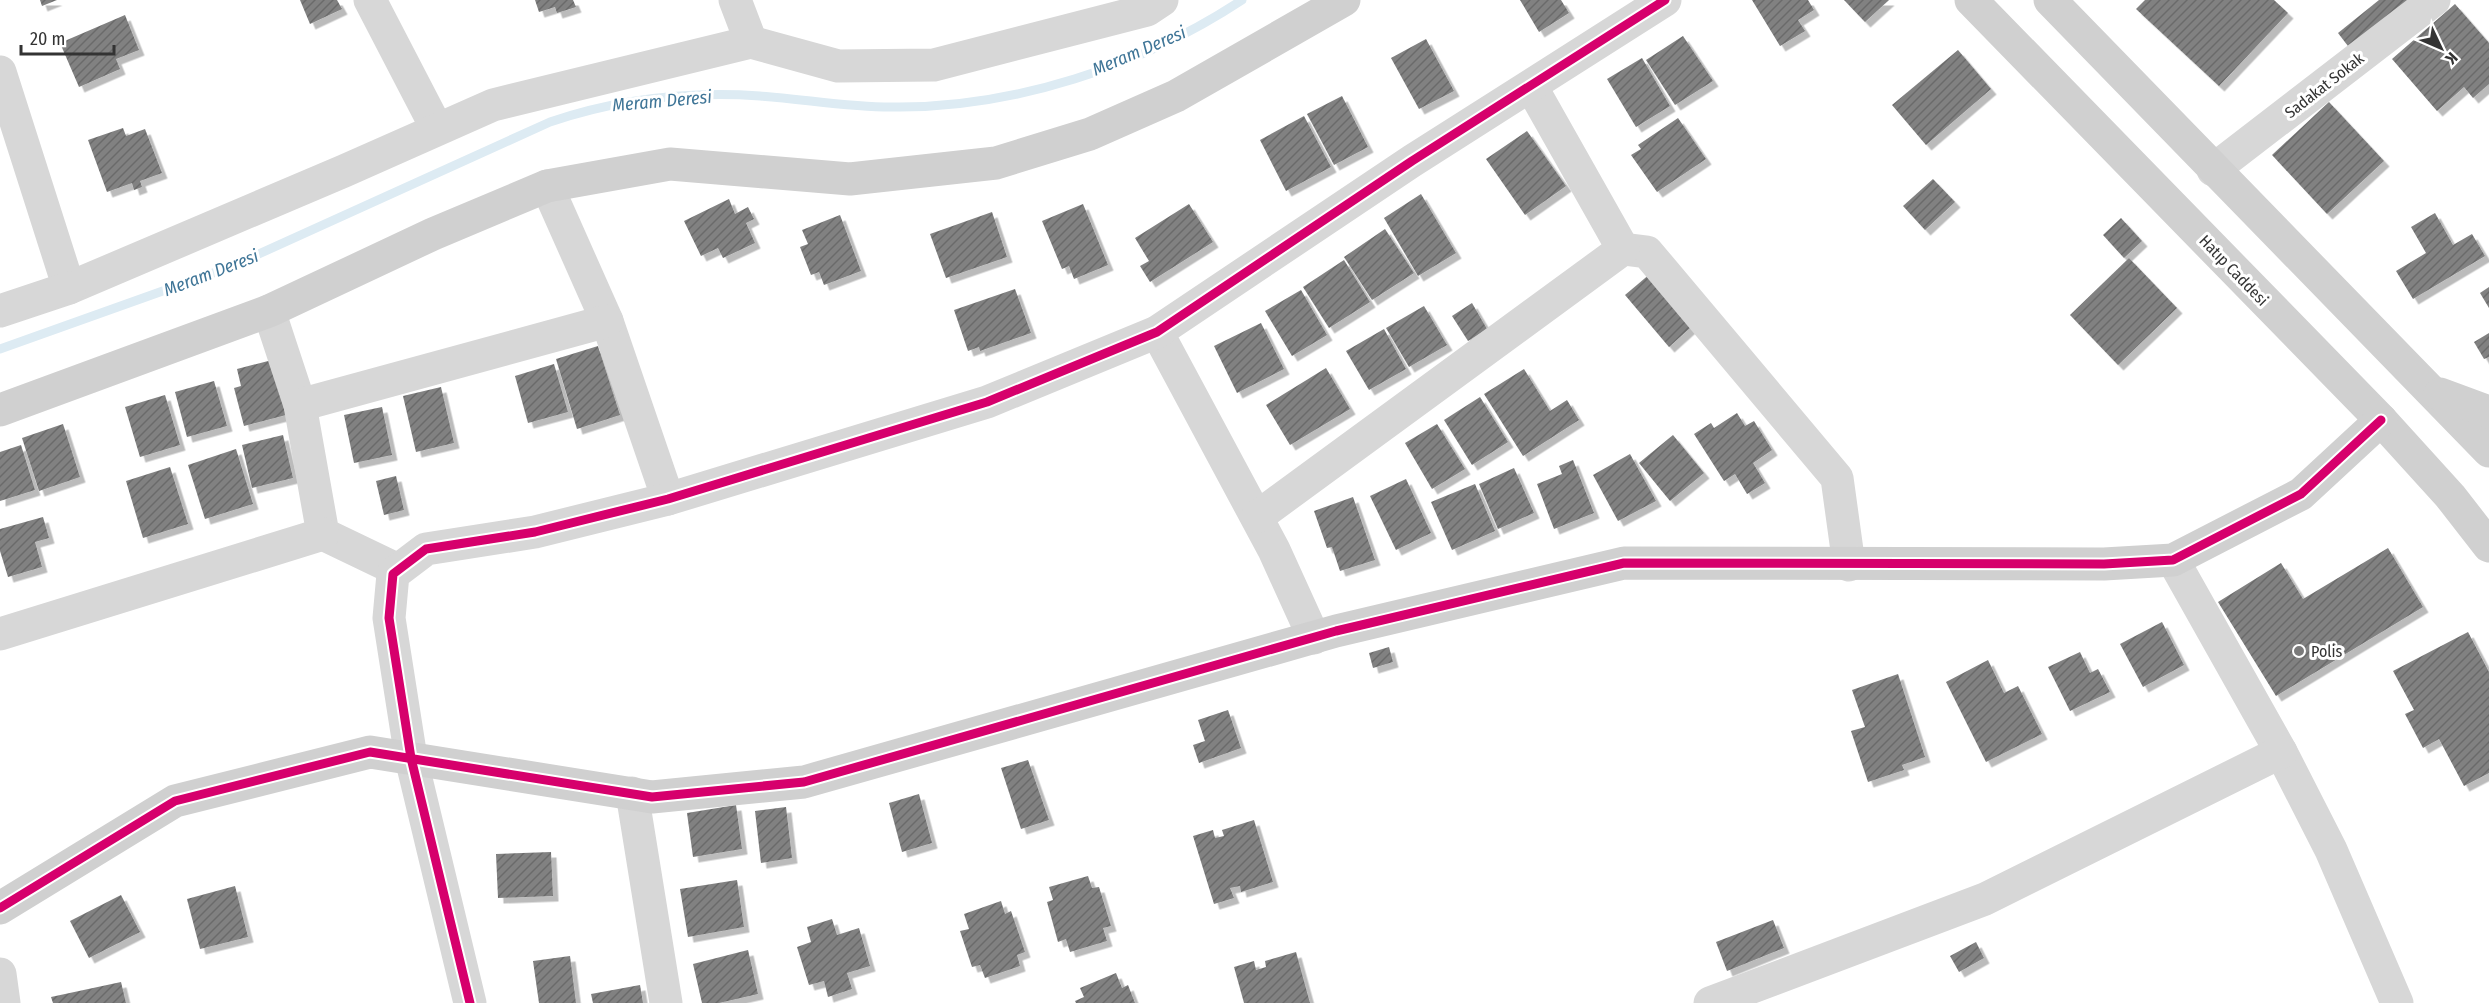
<svg xmlns="http://www.w3.org/2000/svg" width="2489" height="1003" viewBox="0 0 2489 1003" font-family="'Fira Sans Condensed',sans-serif">
<style>
.lines{fill:none;stroke-linecap:round;stroke-linejoin:round}
.stream{stroke:#ddebf3;stroke-width:9}
.building{fill:url(#building-hatch);filter:url(#shadow)}
.street{stroke:#d7d7d7;stroke-width:33}
.secondary{stroke:#d0d0d0;stroke-width:33}
.cycleway-casing{stroke:#fff;stroke-width:13}
.cycleway{stroke:#d6006c;stroke-width:9}
.poi-dot{fill:#7a7a7a;stroke:#fff;stroke-width:2}
.labels{text-anchor:middle;stroke-width:6;stroke-linejoin:round;paint-order:stroke}
.street-label{font-size:16px;fill:#333;stroke:#fff}
.poi-label{font-size:16px;fill:#333;stroke:#fff;text-anchor:start}
.water-label{font-size:18px;font-style:italic;fill:#3f7597;stroke:#fff}
</style>
<defs>
<pattern id="building-hatch" width="6" height="6" patternUnits="userSpaceOnUse" patternTransform="scale(1.5)"><rect width="6" height="6" fill="#818181"/><path d="M-1 1l2-2M0 6l6-6M5 7l2-2" fill="none" stroke="#6a6a6a"/></pattern>
<filter id="shadow"><feDropShadow dx="5.5" dy="5.5" stdDeviation="0" flood-color="#0004"/></filter>
</defs>
<rect width="100%" height="100%" fill="#fff"/>
<g class="lines">
<!-- stream -->
<path class="stream" d="M0,349L230,267L550,122C618,99 689,91 760,96C804,99 847,107 891,107C1012,109 1142,66 1242,0"/>
</g>
<!-- building -->
<g class="building">
<polygon points="40,0 57,0 42,6"/>
<polygon points="300,0 337,0 342,9 310,24"/>
<polygon points="535,0 573,0 576,7 557,13 555,7 539,12"/>
<polygon points="1520,0 1561,0 1569,13 1539,32"/>
<polygon points="1752,0 1808,0 1814,10 1798,20 1805,31 1780,46"/>
<polygon points="1844,0 1889,0 1865,22"/>
<polygon points="2145,0 2274,0 2288,13 2219,86 2136,9"/>
<polygon points="2379,0 2414,0 2351,50 2338,33"/>
<polygon points="2455,4 2489,43 2489,84 2473,98 2464,87 2437,111 2392,59"/>
<polygon points="125,15 139,50 116,59 120,69 79,87 60,43"/>
<polygon points="1683,36 1713,81 1675,105 1646,60"/>
<polygon points="1426,39 1454,91 1419,109 1391,58"/>
<polygon points="1958,50 1991,89 1926,145 1892,105"/>
<polygon points="1642,58 1670,106 1636,127 1607,79"/>
<polygon points="1342,96 1368,147 1334,165 1307,114"/>
<polygon points="2329,102 2384,161 2327,214 2272,155"/>
<polygon points="1304,116 1331,167 1286,191 1260,140"/>
<polygon points="1678,118 1706,159 1657,192 1631,155 1641,149 1638,145"/>
<polygon points="123,128 126,136 145,129 162,173 140,181 142,187 134,190 132,183 107,192 88,140"/>
<polygon points="1527,131 1566,186 1525,215 1486,159"/>
<polygon points="1933,179 1955,202 1925,230 1903,206"/>
<polygon points="1421,194 1456,253 1418,276 1384,218"/>
<polygon points="729,199 735,214 748,207 754,219 746,223 755,243 723,258 718,248 701,256 684,221"/>
<polygon points="1083,204 1108,265 1074,279 1069,266 1062,269 1042,221"/>
<polygon points="1189,204 1213,242 1150,282 1140,266 1149,261 1135,238"/>
<polygon points="992,212 1007,257 946,278 930,234"/>
<polygon points="2435,213 2453,245 2472,234 2485,256 2413,299 2396,271 2426,253 2411,227"/>
<polygon points="840,215 861,271 824,285 819,272 811,275 800,247 808,244 802,230"/>
<polygon points="2121,218 2142,241 2124,258 2103,235"/>
<polygon points="1385,229 1414,273 1372,300 1344,257"/>
<polygon points="2129,258 2177,308 2118,365 2070,315"/>
<polygon points="1344,260 1370,302 1329,328 1303,287"/>
<polygon points="1657,268 1700,319 1669,347 1625,295"/>
<polygon points="2489,287 2489,308 2480,293"/>
<polygon points="1015,289 1031,333 980,351 979,347 968,351 954,310"/>
<polygon points="1301,290 1327,335 1292,356 1265,311"/>
<polygon points="1472,303 1487,329 1468,341 1452,316"/>
<polygon points="1424,306 1447,345 1409,367 1386,328"/>
<polygon points="1261,323 1284,369 1237,393 1214,346"/>
<polygon points="1384,329 1406,369 1369,390 1346,351"/>
<polygon points="2489,333 2489,357 2484,359 2474,342"/>
<polygon points="598,346 620,415 577,429 556,359"/>
<polygon points="272,360 286,415 244,426 234,388 241,386 237,369"/>
<polygon points="554,364 568,412 528,423 515,376"/>
<polygon points="1326,368 1350,409 1290,445 1266,405"/>
<polygon points="1524,369 1550,411 1567,400 1579,420 1523,456 1484,394"/>
<polygon points="214,381 227,426 187,437 175,392"/>
<polygon points="441,387 454,443 416,452 403,396"/>
<polygon points="165,395 180,445 140,457 125,407"/>
<polygon points="1480,397 1508,442 1472,465 1444,420"/>
<polygon points="382,407 392,455 354,463 344,415"/>
<polygon points="1737,413 1745,426 1754,421 1772,450 1753,463 1765,483 1747,494 1735,474 1724,481 1694,434 1711,423 1714,428"/>
<polygon points="63,424 80,477 39,491 22,438"/>
<polygon points="1437,424 1465,469 1432,489 1405,443"/>
<polygon points="283,435 293,478 252,488 242,445"/>
<polygon points="1673,435 1704,473 1670,501 1639,463"/>
<polygon points="21,445 35,490 0,501 0,452"/>
<polygon points="236,449 253,504 205,519 188,465"/>
<polygon points="1630,454 1656,501 1618,521 1593,475"/>
<polygon points="1573,460 1594,513 1554,529 1537,484 1562,474 1559,466"/>
<polygon points="170,467 188,524 143,538 126,481"/>
<polygon points="1514,468 1534,513 1498,529 1479,484"/>
<polygon points="396,476 404,510 384,515 376,481"/>
<polygon points="1406,479 1431,533 1396,550 1370,496"/>
<polygon points="1475,484 1495,531 1452,550 1431,502"/>
<polygon points="1353,497 1375,560 1340,571 1332,547 1327,548 1314,511"/>
<polygon points="43,517 49,538 35,542 42,567 8,577 0,551 0,529"/>
<polygon points="2388,548 2423,607 2276,696 2218,602 2281,563 2303,599"/>
<polygon points="2162,622 2184,665 2143,687 2120,644"/>
<polygon points="2468,632 2489,672 2489,773 2464,786 2439,739 2423,748 2405,714 2414,710 2393,671"/>
<polygon points="1389,647 1393,662 1373,668 1369,653"/>
<polygon points="2080,652 2090,673 2098,669 2110,692 2070,711 2048,667"/>
<polygon points="1988,660 2004,693 2018,686 2042,734 1986,762 1946,682"/>
<polygon points="1898,674 1925,757 1902,765 1904,770 1868,782 1851,731 1865,727 1852,690"/>
<polygon points="1228,710 1241,748 1199,763 1193,745 1205,741 1198,720"/>
<polygon points="1028,760 1049,820 1021,829 1001,768"/>
<polygon points="919,794 932,843 902,852 889,803"/>
<polygon points="736,805 742,849 693,857 687,813"/>
<polygon points="786,807 792,858 761,863 755,811"/>
<polygon points="1254,820 1273,882 1241,892 1240,886 1230,888 1234,898 1214,904 1193,836 1213,830 1215,838 1224,836 1222,830"/>
<polygon points="551,852 553,896 498,898 496,854"/>
<polygon points="1088,876 1092,888 1099,887 1111,926 1103,928 1107,941 1070,952 1066,939 1058,942 1047,902 1053,900 1049,887"/>
<polygon points="737,880 744,927 688,937 680,889"/>
<polygon points="235,886 248,937 200,949 187,899"/>
<polygon points="121,895 140,932 89,958 70,921"/>
<polygon points="1001,901 1005,914 1011,911 1025,952 1017,955 1020,966 985,978 980,965 972,967 960,931 969,929 964,914"/>
<polygon points="832,919 837,935 859,928 870,966 847,973 852,989 828,997 824,981 809,985 797,947 811,942 807,927"/>
<polygon points="1773,920 1784,948 1727,971 1716,942"/>
<polygon points="1976,942 1984,958 1959,972 1950,956"/>
<polygon points="748,950 758,994 719,1003 702,1003 693,964"/>
<polygon points="1296,952 1310,1003 1244,1003 1234,967 1254,961 1256,970 1266,967 1265,961"/>
<polygon points="570,956 576,1003 539,1003 533,961"/>
<polygon points="1116,973 1122,988 1128,985 1135,1003 1076,1003 1075,1001 1084,997 1080,988"/>
<polygon points="121,982 126,1003 53,1003 51,997"/>
<polygon points="640,985 643,1003 593,1003 591,994"/>
</g>
<g class="lines">
<!-- street -->
<g class="street">
<polyline points="370,0 437,129"/>
<polyline points="751,42 838,66 934,65 1147,10 1162,0"/>
<polyline points="0,72 69,288 344,171 493,105 751,42 735,0"/>
<polyline points="2213,170 2434,0"/>
<polyline points="547,186 607,321 668,499"/>
<polyline points="1623,249 1647,252 1837,478 1849,565"/>
<polyline points="0,311 69,288"/>
<polyline points="269,311 300,405 323,534 398,570"/>
<polyline points="1157,332 1274,550 1314,638"/>
<polyline points="300,405 607,321"/>
<polyline points="1257,517 1623,249 1531,86"/>
<polyline points="2173,560 2281,752 2331,850 2397,1003"/>
<polyline points="0,634 323,534"/>
<polyline points="632,793 666,1003"/>
<polyline points="0,974 4,1003"/>
<polyline points="470,1003 411,758 389,618 393,574 426,549 535,532 668,499 987,402 1157,332 1412,161 1665,0"/>
<polyline points="1710,1003 1985,899 2281,752"/>
</g>
<!-- secondary -->
<g class="secondary">
<polyline points="1971,0 2381,420 2450,496 2489,546"/>
<polyline points="2050,0 2489,451"/>
<polyline points="2440,394 2489,412"/>
<polyline points="0,410 269,311 433,234 547,186 670,164 850,179 996,163 1090,134 1176,96 1344,0"/>
<polyline points="0,908 175,801 370,752 652,797 804,782 1336,631 1624,563 2104,564 2173,560 2301,494 2381,420"/>
</g>
<defs>
<g id="cycleway">
<polyline points="0,908 175,801 370,752 652,797 804,782 1336,631 1624,563 2104,564 2173,560 2301,494 2381,420"/>
<polyline points="470,1003 411,758 389,618 393,574 426,549 535,532 668,499 987,402 1157,332 1412,161 1665,0"/>
</g>
</defs>
<!-- cycleway casing -->
<use href="#cycleway" class="cycleway-casing"/>
<!-- cycleway -->
<use href="#cycleway" class="cycleway"/>
</g>
<!-- markers -->
<circle class="poi-dot" cx="2299" cy="651" r="6"/>
<g class="labels">
<!-- street labels -->
<g class="street-label">
<text transform="translate(2324 85) rotate(-38)" y="6">Sadakat Sokak</text>
<text transform="translate(2234 270) rotate(46)" y="6">Hatıp Caddesi</text>
</g>
<!-- poi labels -->
<g class="poi-label">
<text x="2311" y="657">Polis</text>
</g>
<!-- water labels -->
<g class="water-label">
<text transform="translate(1139 51) rotate(-23)" y="6">Meram Deresi</text>
<text transform="translate(662 101) rotate(-5)" y="6">Meram Deresi</text>
<text transform="translate(211 273) rotate(-21)" y="6">Meram Deresi</text>
</g>
</g>
<!-- north arrow -->
<g transform="translate(2441 48) rotate(134)" stroke="#ffffff" stroke-width="4.5" paint-order="stroke">
<path d="M0-4.5L10 22L0 15L-10 22Z" fill="#333333"/>
<text y="-9" font-size="16" font-weight="bold" text-anchor="middle" fill="#333333">K</text>
</g>
<!-- scale -->
<path d="M21 45v9h93v-9" fill="none" stroke="#333333" stroke-width="3"/>
<text x="30" y="45" font-size="18" fill="#333333" stroke="#ffffff" stroke-width="4.5" paint-order="stroke">20 m</text>
</svg>
